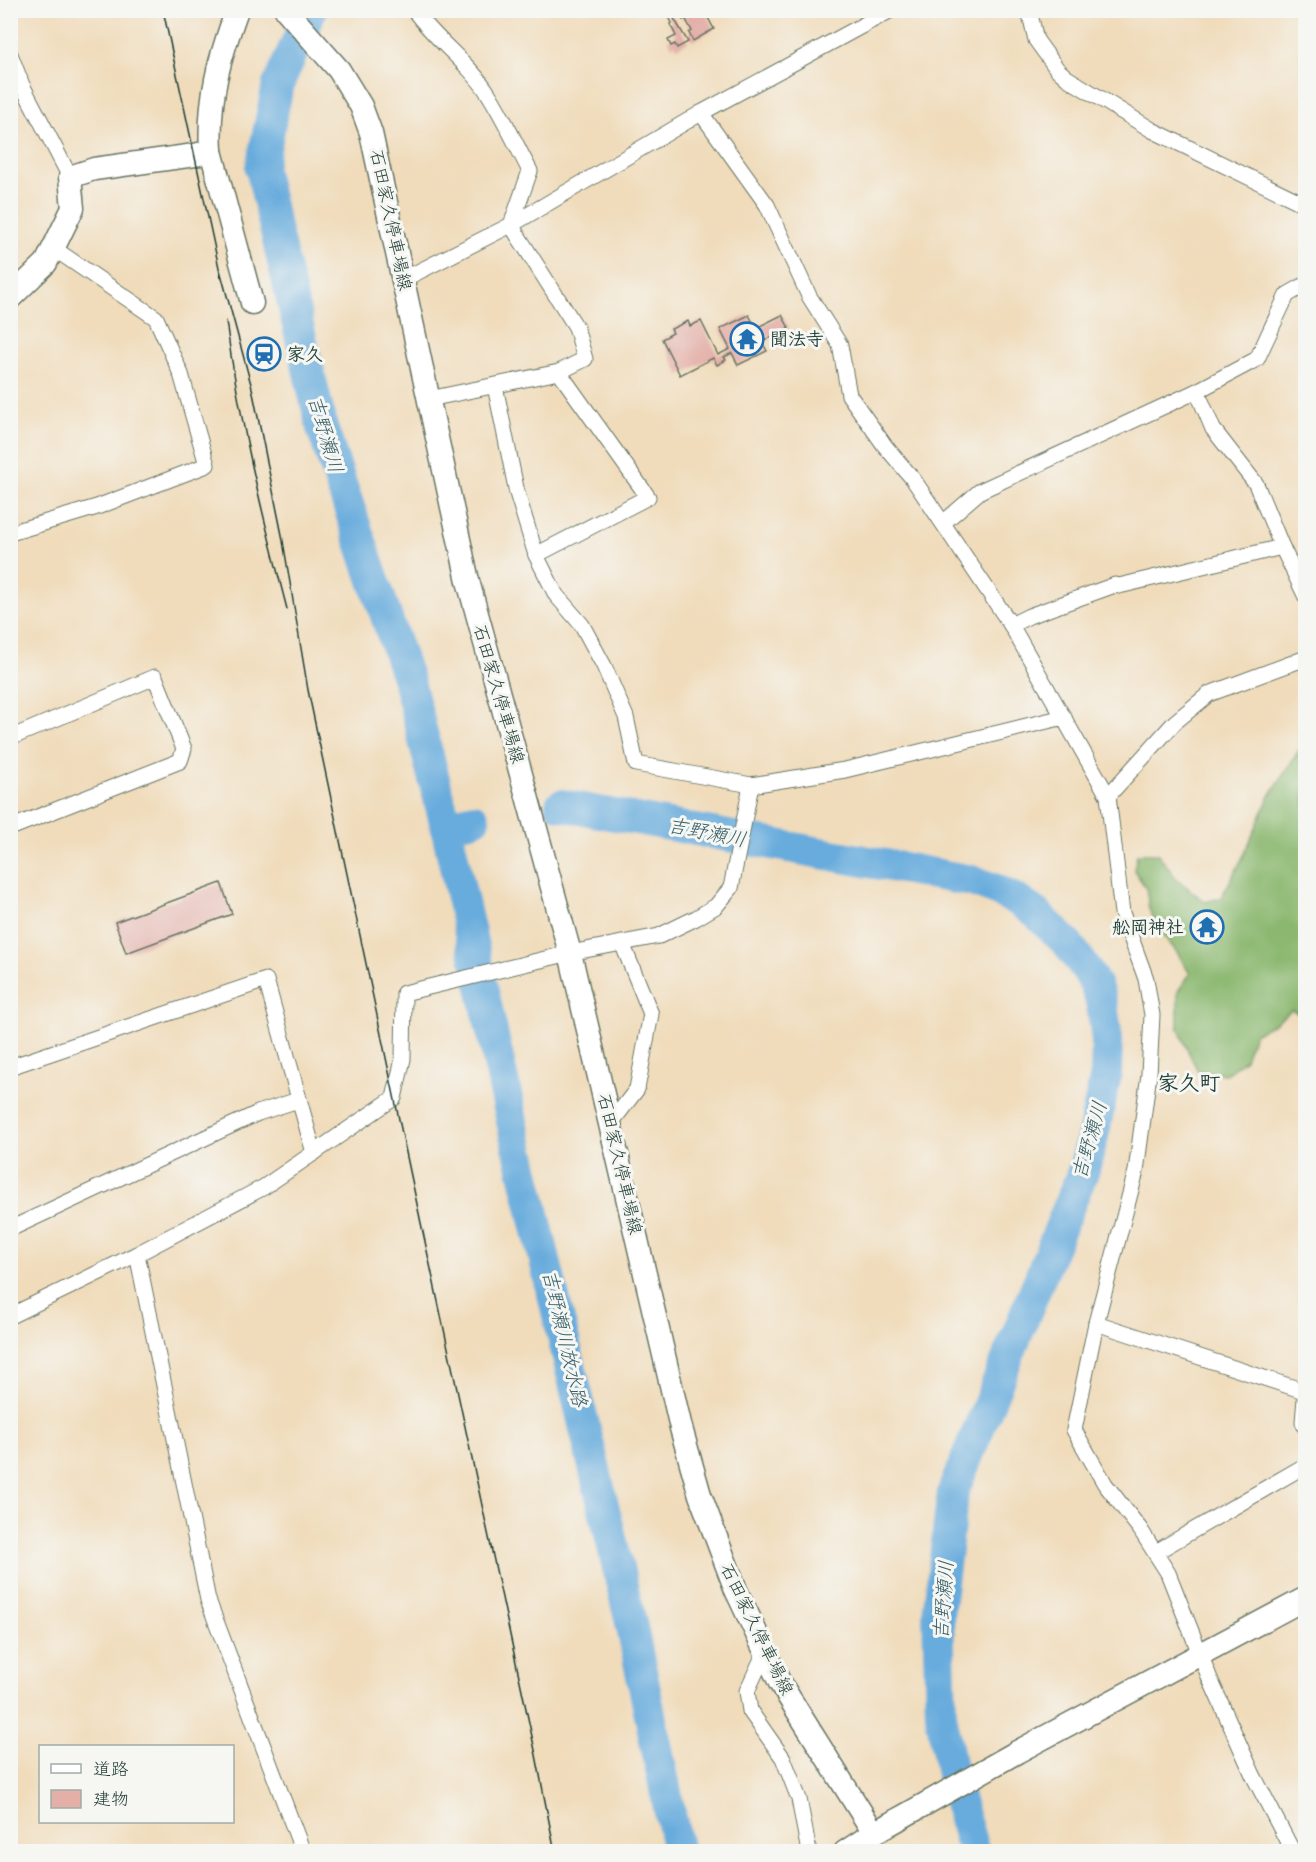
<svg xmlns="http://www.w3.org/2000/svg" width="1316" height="1862" viewBox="0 0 1316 1862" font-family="Kalam,'Klee One',sans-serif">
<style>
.forest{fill:#8bb86f;stroke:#557a52;stroke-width:1.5}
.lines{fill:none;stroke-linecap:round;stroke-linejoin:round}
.river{stroke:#68acdd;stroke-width:32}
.building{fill:#e3afa7}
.street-casing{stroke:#687563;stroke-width:17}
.secondary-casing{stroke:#687563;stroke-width:25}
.street{stroke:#fff;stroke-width:15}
.secondary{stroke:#fff;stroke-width:22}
.tram{stroke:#1f3d34;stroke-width:1.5}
.labels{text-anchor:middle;stroke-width:6;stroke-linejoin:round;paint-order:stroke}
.street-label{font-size:18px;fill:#1f3d34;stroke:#f6f6f2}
.poi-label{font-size:18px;font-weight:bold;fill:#1f3d34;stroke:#f6f6f2;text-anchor:start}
.water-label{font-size:20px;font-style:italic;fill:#355e67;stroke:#f6f6f2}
.quarter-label{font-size:21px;font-weight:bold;fill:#1f3d34;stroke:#f6f6f2}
</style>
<rect width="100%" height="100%" fill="#f6f6f2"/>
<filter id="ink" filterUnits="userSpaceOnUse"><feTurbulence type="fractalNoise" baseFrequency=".0167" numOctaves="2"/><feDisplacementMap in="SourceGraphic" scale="12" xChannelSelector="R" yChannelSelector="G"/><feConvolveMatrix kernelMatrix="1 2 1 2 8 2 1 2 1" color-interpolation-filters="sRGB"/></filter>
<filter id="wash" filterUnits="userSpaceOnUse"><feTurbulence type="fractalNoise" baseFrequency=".008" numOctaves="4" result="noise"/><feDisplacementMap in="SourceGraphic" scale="24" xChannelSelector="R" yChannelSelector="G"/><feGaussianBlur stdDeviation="1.35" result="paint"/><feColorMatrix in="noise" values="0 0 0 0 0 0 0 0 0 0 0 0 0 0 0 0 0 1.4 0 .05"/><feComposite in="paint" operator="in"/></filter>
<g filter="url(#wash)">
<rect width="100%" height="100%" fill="#f0dcbb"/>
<!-- forest -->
<polygon class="forest" points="1305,741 1305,1017 1292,1010 1273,1024 1254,1034 1245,1059 1226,1074 1198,1071 1187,1049 1178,1027 1178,991 1190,974 1177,952 1159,931 1149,909 1146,888 1134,870 1137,854 1158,854 1176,878 1205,902 1221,898 1244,855 1269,797"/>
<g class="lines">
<!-- river -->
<g class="river">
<polyline points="311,10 278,85 261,168 322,428 410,686 446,826 474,819"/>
<polyline points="561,805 972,881 994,889 1017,900 1037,914 1067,943 1087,970 1096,986 1102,1005 1107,1040 1106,1074 1093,1136 1084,1169 953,1492 938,1615 941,1715 954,1785 974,1852"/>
<polyline points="446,826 514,1130 632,1627 678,1852"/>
</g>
</g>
<g id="blocks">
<!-- building -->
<g class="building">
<polygon points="672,10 712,10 713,13 707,16 714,29 693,41 689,33 692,31 685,18 683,20 679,12 672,15 688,42 677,48 675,44 671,46 668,40 676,36 670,24 672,23 667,13"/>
<polygon points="749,315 756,328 782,315 789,328 762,342 767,351 738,365 732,353 724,357 726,360 717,365 713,358 680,375 662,339 673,333 671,329 688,321 690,326 701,321 718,355 730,349 720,329"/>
<polygon points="221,883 232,914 126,953 115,922"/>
</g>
</g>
</g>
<g filter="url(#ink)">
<use href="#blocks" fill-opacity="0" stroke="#687563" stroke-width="1.5"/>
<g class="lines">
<defs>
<g id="street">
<path d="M414,10C436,41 468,62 488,93C504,118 516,145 530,171L511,225L576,327L585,359L559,372L429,399"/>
<polyline points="1029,10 1036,40 1057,69 1067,78 1152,130 1306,205"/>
<polyline points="10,54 22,85 70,177"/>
<polyline points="701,113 767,205 809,296 840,345 849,395 885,446 913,479 1011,625 1108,796 1122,913 1146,979 1152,1015 1149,1074 1136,1171 1096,1323 1074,1430 1105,1484 1140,1529 1168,1573 1210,1679 1253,1775 1293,1852"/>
<polyline points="404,279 511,225 701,113 891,10"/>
<polyline points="495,386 517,493 536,555 556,595 582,625 604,666 626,717 636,764 751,785 845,770 1064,717"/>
<polyline points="1197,391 1213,429 1256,484 1282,547 1306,597"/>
<polyline points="943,523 980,491 1197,391 1257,359 1287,295 1306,284"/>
<polyline points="10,533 97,507 207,465 181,374 156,318 53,248"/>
<polyline points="536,555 648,497 559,372"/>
<polyline points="1011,625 1029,616 1115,585 1119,586 1282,547"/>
<polyline points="10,738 155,677 184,749 180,761 10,828"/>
<polyline points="1108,796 1175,722 1209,694 1306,658"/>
<polyline points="10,1067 266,980 314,1153"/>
<polyline points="611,1123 637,1089 651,1014 622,943"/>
<polyline points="10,1229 258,1113 298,1100"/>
<polyline points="137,1254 208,1600 303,1852"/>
<polyline points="10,1316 137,1254 264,1187 394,1098 403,1059 404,993 570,953 659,936 696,918 716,906 731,888 751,785"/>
<polyline points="1096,1323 1304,1391"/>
<polyline points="1306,1387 1303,1422 1306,1429"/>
<polyline points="1156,1552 1306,1465"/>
<polyline points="765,1652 747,1691 750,1711 783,1758 799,1799 809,1852"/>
</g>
<g id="secondary">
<path d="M237,10C219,59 208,98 211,151L252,303"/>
<polyline points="286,10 339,70 361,106 371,133 468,581 570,953 681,1428 700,1495 736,1590 780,1683 874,1833"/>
<polyline points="10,298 46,263 73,208 70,177 94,169 195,155 211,151"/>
<polyline points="845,1852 874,1833 1017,1752 1306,1598"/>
</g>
</defs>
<!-- street casing -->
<use href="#street" class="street-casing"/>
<!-- secondary casing -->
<use href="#secondary" class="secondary-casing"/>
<!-- street -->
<use href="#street" class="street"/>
<!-- secondary -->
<use href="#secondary" class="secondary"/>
<!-- tram -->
<g class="tram">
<polyline points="163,10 221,277"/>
<polyline points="220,270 252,388 282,535 308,690 421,1223 536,1755 555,1852"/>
<path d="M226,321C239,419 262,513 287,609"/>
</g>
</g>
</g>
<!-- icons -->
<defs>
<symbol id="temple-ring" viewBox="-11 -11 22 22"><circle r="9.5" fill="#f6f6f2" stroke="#1f6fb2" stroke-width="1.5"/><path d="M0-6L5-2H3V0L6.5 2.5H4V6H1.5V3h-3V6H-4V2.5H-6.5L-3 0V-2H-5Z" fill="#1f6fb2"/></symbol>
<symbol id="station-ring" viewBox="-11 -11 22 22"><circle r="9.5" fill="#f6f6f2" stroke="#1f6fb2" stroke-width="1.5"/><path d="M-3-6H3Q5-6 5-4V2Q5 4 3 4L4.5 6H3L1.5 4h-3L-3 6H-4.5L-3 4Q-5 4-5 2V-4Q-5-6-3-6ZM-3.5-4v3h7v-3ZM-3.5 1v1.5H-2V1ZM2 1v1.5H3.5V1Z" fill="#1f6fb2"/></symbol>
</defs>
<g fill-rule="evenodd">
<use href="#temple-ring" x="728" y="320" width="38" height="38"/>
<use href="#station-ring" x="245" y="335" width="38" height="38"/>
<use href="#temple-ring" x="1188" y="908" width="38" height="38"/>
</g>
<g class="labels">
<!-- street labels -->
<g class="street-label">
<text transform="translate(391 220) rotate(78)" y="6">石田家久停車場線</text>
<text transform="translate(499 694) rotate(74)" y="6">石田家久停車場線</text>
<text transform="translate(620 1164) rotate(77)" y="6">石田家久停車場線</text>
<text transform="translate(757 1629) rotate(64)" y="6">石田家久停車場線</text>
</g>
<!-- poi labels -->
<g class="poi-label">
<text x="770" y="345">聞法寺</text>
<text x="287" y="360">家久</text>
<text x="1184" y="933" text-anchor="end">舩岡神社</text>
</g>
<!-- water labels -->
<g class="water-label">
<text transform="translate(326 434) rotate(74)" y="7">吉野瀬川</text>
<text transform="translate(707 832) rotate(11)" y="7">吉野瀬川</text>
<text transform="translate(1089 1140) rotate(-74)" y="7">吉野瀬川</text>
<text transform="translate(565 1338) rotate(77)" y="7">吉野瀬川放水路</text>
<text transform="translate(943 1600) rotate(-86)" y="7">吉野瀬川</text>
</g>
<!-- quarter labels -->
<g class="quarter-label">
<text x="1189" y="1090">家久町</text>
</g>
</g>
<!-- margin -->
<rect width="1316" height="1862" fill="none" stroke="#f6f6f2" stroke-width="36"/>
<!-- legend -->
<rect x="39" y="1745" width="195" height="78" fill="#f6f6f2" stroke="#a0aca6" stroke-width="1.5"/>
<rect x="51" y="1764" width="30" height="9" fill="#ffffff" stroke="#a0aca6" stroke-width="1.5"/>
<text x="93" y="1775" font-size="18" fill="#1f3d34">道路</text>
<rect x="51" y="1790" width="30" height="18" fill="#e3afa7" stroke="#a0aca6" stroke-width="1.5"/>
<text x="93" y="1805" font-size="18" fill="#1f3d34">建物</text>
</svg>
